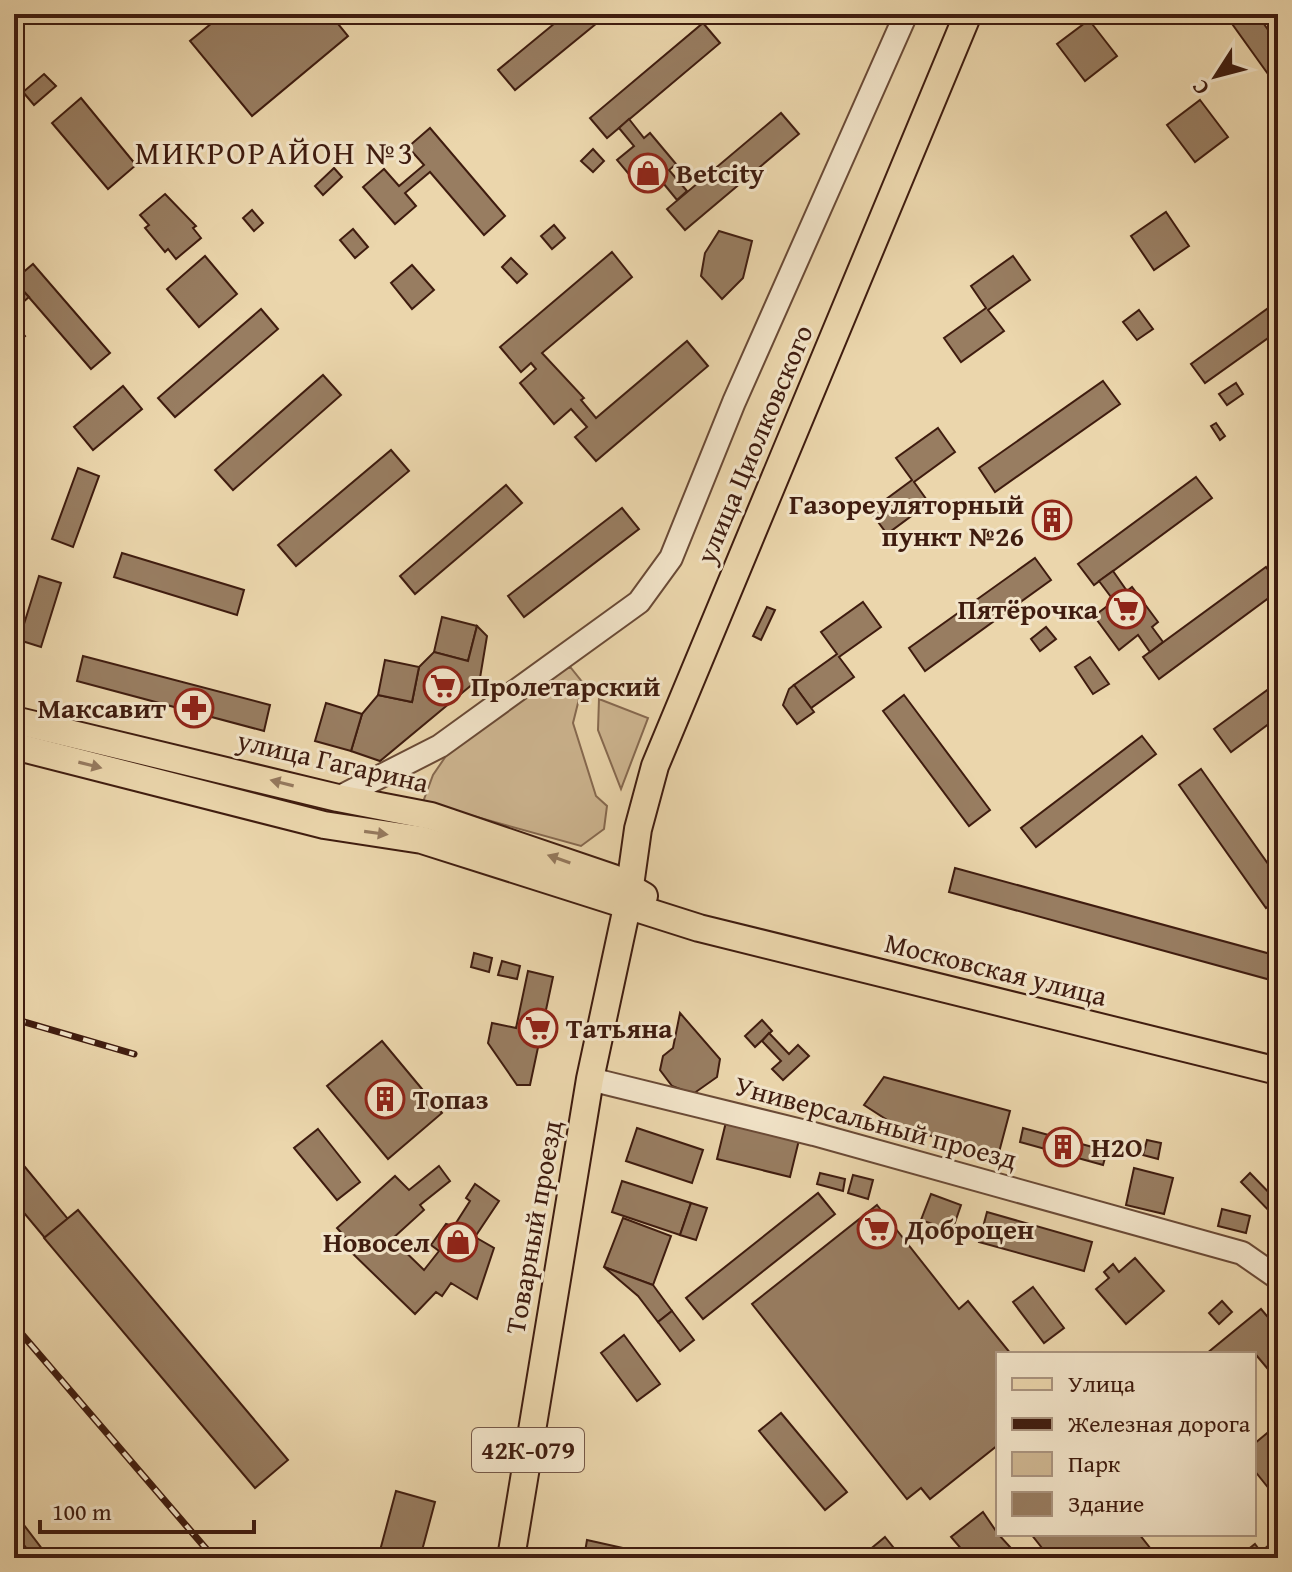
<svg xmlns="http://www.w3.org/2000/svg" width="1292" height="1572" viewBox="0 0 1292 1572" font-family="'Gentium Book Plus',serif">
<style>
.green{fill:#ceb691;stroke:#866950;stroke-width:2}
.building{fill:#987d61;stroke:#3f1c0f;stroke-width:2}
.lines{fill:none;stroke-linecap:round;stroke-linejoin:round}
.minor-casing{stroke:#6a4a36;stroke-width:26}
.major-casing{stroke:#3f1c0f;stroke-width:30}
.minor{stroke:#f2e4c9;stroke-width:22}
.major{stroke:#ebd6ac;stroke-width:26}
.rail-casing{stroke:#3f1c0f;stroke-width:7}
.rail{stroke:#f2e4c9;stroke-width:4;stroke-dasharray:12;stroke-linecap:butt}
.oneway{fill:#95795e}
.labels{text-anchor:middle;stroke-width:6;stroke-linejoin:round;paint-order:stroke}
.shield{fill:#f2e4c9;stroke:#755847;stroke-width:2}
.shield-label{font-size:26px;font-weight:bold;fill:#3f1c0f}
.poi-label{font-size:28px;font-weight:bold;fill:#3f1c0f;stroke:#f2e4c9;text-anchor:start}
.street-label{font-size:28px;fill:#3f1c0f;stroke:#f2e4c9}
.quarter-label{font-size:32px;letter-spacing:2px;fill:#3f1c0f;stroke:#f2e4c9}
</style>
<rect width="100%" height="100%" fill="#ebd6ac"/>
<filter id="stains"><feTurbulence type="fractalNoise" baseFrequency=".0025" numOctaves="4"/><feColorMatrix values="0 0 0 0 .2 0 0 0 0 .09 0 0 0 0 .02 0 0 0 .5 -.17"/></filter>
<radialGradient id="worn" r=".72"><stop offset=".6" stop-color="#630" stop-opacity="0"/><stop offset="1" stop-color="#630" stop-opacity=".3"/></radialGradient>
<!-- green -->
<g class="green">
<polygon points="559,668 571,668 583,683 573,723 596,796 607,806 604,829 581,846 423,802 433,775 448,753"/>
<polygon points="599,699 648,718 621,789 598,730"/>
</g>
<!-- building -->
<g class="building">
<polygon points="223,14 330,14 348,36 252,116 190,41"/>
<polygon points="566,14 608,14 515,90 498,70"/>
<polygon points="1225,14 1257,14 1278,44 1278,88"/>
<polygon points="1089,20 1117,56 1085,81 1057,44"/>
<polygon points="703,23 720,43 607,138 590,118"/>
<polygon points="44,74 56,86 34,105 23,92"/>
<polygon points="81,98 136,165 108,189 52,123"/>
<polygon points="1200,100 1228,137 1195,162 1167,125"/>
<polygon points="781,113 799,134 685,230 667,209"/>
<polygon points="629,119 644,138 650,133 676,164 669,170 687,191 677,200 659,178 643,191 617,160 634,146 619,128"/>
<polygon points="430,128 505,216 484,235 430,172 405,193 416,206 395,224 363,187 384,169 399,186 424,165 408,147"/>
<polygon points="593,149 604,161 593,172 581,161"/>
<polygon points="334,168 342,177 323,195 315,186"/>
<polygon points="165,194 196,226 193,228 201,238 176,259 168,249 165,252 145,228 149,225 140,215"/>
<polygon points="252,210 263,223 254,231 243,218"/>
<polygon points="1166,212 1189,246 1154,270 1131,236"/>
<polygon points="554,225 565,238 552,249 541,236"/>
<polygon points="353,229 368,247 355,258 340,240"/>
<polygon points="719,231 752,241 743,278 722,299 701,276 705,253"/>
<polygon points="612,252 632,277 542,353 584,398 581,400 596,418 687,341 708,366 596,461 575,437 587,427 571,409 554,424 520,383 536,369 531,363 521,372 500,347"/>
<polygon points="205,256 237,294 199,327 167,289"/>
<polygon points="1013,256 1030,280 988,310 1004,331 961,362 944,338 986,308 971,286"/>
<polygon points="511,258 527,274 517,283 502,267"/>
<polygon points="33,264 110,353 91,369 14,280"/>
<polygon points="412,265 434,290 412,309 391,283"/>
<polygon points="24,292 29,297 14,310 14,301"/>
<polygon points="1278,301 1278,331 1205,383 1191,364"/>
<polygon points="261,309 278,329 175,417 158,398"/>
<polygon points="1139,310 1153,329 1137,340 1123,322"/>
<polygon points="14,323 25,336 14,345"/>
<polygon points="323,375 341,395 233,490 215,470"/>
<polygon points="1103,381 1120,404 995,492 979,468"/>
<polygon points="1236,383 1243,394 1227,405 1219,394"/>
<polygon points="123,386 142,409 93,450 74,427"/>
<polygon points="1216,423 1225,436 1220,440 1211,426"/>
<polygon points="938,428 955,452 914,482 929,503 887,534 870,511 912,480 896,458"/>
<polygon points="391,450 409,471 296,566 278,545"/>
<polygon points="78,468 99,476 73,547 52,539"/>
<polygon points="1196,477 1212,498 1094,585 1078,564"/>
<polygon points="506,485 522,503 415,594 400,576"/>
<polygon points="622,508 639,529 524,617 508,596"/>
<polygon points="1054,511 1061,521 1051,529 1043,519"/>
<polygon points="122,553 244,590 237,615 114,577"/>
<polygon points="1035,558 1051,580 925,671 909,648"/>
<polygon points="1266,567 1278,584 1278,591 1159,679 1143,657"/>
<polygon points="1113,571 1127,591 1132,587 1158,622 1152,627 1163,642 1150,652 1138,635 1119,650 1094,616 1114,601 1099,581"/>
<polygon points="39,576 61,583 41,647 19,640"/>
<polygon points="863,602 881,627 839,657 854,677 811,708 794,685 837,654 821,632"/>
<polygon points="767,607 775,610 761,640 753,636"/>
<polygon points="442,617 477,626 468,661 434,652"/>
<polygon points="477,626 487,636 480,678 380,761 351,751 362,714 378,695 412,702 419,667 434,652 468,661"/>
<polygon points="1046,627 1056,639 1040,651 1031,639"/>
<polygon points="83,656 270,705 264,731 77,681"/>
<polygon points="1090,657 1109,684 1093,694 1075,667"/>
<polygon points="385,660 419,667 412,702 378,695"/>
<polygon points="1278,682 1278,717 1231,752 1214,729"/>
<polygon points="794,685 814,712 797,724 783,705 789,689"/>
<polygon points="904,695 990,810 969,826 883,711"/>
<polygon points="326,703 362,714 351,751 315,741"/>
<polygon points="1142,736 1156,754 1036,847 1021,828"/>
<polygon points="1201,769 1278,878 1278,899 1266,908 1179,785"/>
<polygon points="955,868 1278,956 1278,982 949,892"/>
<polygon points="474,953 492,958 489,972 471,967"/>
<polygon points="502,961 520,966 517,979 498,975"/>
<polygon points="528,971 553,977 530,1085 517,1085 488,1043 492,1023 516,1028"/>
<polygon points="680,1013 720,1059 717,1077 693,1094 672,1086 660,1070 663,1056 673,1048"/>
<polygon points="762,1020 772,1031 755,1047 745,1036"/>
<polygon points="769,1033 789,1054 798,1045 809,1056 783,1080 772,1069 781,1061 762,1041"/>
<polygon points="382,1041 442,1113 388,1159 327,1086"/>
<polygon points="884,1077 1010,1111 998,1156 895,1125 864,1105"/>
<polygon points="726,1122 799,1140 790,1177 717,1159"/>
<polygon points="637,1128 703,1150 692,1183 626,1161"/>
<polygon points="1023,1128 1107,1151 1103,1165 1020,1142"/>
<polygon points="318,1129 360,1182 337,1200 294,1148"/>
<polygon points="1147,1140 1161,1143 1158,1159 1143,1155"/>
<polygon points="15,1155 68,1219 45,1238 14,1201"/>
<polygon points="439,1166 450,1181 420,1205 424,1210 392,1239 424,1270 439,1251 431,1245 446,1224 454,1226 470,1201 466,1198 475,1184 499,1201 475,1237 494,1248 477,1299 451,1283 442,1296 436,1292 415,1314 350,1251 354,1247 337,1228 395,1176 409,1190"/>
<polygon points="1134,1168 1173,1178 1164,1214 1126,1205"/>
<polygon points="820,1173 845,1179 843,1191 817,1184"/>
<polygon points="1250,1173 1278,1202 1276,1218 1241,1182"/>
<polygon points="853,1175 873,1180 868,1199 848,1193"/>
<polygon points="622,1181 691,1203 680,1235 612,1212"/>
<polygon points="818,1193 835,1214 703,1319 686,1298"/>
<polygon points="931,1194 961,1205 952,1231 921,1220"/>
<polygon points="691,1203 707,1208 696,1240 680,1235"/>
<polygon points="877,1205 959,1309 968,1301 1011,1354 998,1354 998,1445 930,1499 921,1488 907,1499 752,1304"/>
<polygon points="1222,1209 1250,1216 1246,1233 1218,1226"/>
<polygon points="78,1210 288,1460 255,1488 44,1238"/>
<polygon points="987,1212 1092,1242 1084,1271 979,1242"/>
<polygon points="623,1218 671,1236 653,1285 604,1267"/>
<polygon points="1135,1258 1164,1291 1126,1324 1096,1289 1109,1278 1104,1272 1113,1264 1119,1272"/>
<polygon points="604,1267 653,1285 672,1311 658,1322 638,1296"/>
<polygon points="1033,1287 1064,1328 1044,1343 1013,1302"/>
<polygon points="1222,1301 1232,1312 1219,1324 1209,1313"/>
<polygon points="1261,1309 1278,1329 1278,1381 1257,1356 1254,1359 1254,1354 1206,1354"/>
<polygon points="672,1311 694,1340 680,1351 658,1322"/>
<polygon points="624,1335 660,1384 637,1401 601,1353"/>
<polygon points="781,1413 847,1492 825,1510 759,1431"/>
<polygon points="1278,1424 1278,1500 1254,1470 1254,1444"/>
<polygon points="396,1491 435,1502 420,1558 378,1558"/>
<polygon points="14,1512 49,1558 34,1558 14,1532"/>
<polygon points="983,1512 998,1534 1020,1558 969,1558 951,1537"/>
<polygon points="1031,1534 1139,1534 1158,1558 1050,1558"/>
<polygon points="885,1537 893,1547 874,1558 868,1551"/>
<polygon points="587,1540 632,1550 631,1558 584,1558"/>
<polygon points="1255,1544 1261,1552 1270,1544 1278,1558 1237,1558"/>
</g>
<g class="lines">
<defs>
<g id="minor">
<polyline points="338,798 440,746 639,602 671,558 734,402 906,14"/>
<polyline points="590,1079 814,1134 1242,1253 1278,1278"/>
</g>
<g id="major">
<polyline points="14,720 338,798 431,816 613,878 644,896"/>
<polyline points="14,746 324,825 422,840 699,928 1278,1071"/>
<polyline points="511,1558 590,1079 627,907 638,829 655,766 968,14"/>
</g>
</defs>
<!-- minor casing -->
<use href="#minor" class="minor-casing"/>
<!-- major casing -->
<use href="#major" class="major-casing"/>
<!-- minor -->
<use href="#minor" class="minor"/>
<!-- major -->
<use href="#major" class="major"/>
<defs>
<g id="rail">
<polyline points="14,1019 134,1054"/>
<polyline points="14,1325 214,1558"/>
</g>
</defs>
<!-- rail casing -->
<use href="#rail" class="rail-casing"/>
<!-- rail -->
<use href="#rail" class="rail"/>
</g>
<!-- one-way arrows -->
<defs><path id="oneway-solid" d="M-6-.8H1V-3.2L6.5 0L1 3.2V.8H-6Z" transform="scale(2)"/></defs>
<g class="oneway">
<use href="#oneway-solid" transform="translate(90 765) rotate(14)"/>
<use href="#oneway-solid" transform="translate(282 783) rotate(-166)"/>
<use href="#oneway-solid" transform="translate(376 833) rotate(8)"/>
<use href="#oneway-solid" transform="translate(559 859) rotate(-161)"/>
</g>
<!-- icons -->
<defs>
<symbol id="shop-ring" viewBox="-11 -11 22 22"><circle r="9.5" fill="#f2e4c9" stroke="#8f2418" stroke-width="1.5"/><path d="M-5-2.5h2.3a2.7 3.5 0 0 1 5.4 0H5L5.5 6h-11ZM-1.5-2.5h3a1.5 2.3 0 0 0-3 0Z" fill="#8f2418"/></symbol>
<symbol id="building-ring" viewBox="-11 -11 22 22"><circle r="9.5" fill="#f2e4c9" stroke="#8f2418" stroke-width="1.5"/><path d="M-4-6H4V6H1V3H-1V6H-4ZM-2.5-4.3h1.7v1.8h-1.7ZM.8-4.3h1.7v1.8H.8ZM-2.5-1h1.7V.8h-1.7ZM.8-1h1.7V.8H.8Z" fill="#8f2418"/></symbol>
<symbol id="supermarket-ring" viewBox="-11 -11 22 22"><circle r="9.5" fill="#f2e4c9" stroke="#8f2418" stroke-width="1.5"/><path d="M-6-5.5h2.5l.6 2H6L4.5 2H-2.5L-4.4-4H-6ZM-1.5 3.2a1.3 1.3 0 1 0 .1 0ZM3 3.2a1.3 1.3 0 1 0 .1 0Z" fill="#8f2418"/></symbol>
<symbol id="pharmacy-ring" viewBox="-11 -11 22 22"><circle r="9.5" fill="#f2e4c9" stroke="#8f2418" stroke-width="1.5"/><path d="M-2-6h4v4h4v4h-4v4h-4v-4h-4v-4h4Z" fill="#8f2418"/></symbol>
</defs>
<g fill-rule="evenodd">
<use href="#shop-ring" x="626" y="151" width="44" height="44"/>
<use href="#building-ring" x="1030" y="498" width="44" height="44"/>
<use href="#supermarket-ring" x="1104" y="587" width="44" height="44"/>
<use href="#supermarket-ring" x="421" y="664" width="44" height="44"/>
<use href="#pharmacy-ring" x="172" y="686" width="44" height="44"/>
<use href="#supermarket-ring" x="516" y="1006" width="44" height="44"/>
<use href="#building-ring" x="363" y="1077" width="44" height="44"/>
<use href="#building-ring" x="1041" y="1125" width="44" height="44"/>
<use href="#supermarket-ring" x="855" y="1207" width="44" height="44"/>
<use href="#shop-ring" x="436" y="1220" width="44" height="44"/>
</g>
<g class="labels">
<!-- shield labels -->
<rect class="shield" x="472" y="1428" width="112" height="44" rx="6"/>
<g class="shield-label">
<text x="528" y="1459">42К-079</text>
</g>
<!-- poi labels -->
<g class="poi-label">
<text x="676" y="183">Betcity</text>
<text x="1024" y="514" text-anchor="end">Газореуляторный<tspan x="1024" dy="32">пункт №26</tspan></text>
<text x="1098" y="619" text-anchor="end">Пятёрочка</text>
<text x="471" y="696">Пролетарский</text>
<text x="166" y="718" text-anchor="end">Максавит</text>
<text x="566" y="1038">Татьяна</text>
<text x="413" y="1109">Топаз</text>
<text x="1091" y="1157">Н2О</text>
<text x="905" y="1239">Доброцен</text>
<text x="430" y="1252" text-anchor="end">Новосел</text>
</g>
<!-- street labels -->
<g class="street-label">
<text transform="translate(754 444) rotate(-67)" y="10">улица Циолковского</text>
<text transform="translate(333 761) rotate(13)" y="10">улица Гагарина</text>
<text transform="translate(996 969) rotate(14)" y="10">Московская улица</text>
<text transform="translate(876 1122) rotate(15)" y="10">Универсальный проезд</text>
<text transform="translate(533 1227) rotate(-80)" y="10">Товарный проезд</text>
</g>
<!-- quarter labels -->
<g class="quarter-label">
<text x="275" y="164">МИКРОРАЙОН №3</text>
</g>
</g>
<!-- margin -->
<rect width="1292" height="1572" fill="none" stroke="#ebd6ac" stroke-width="48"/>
<rect x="16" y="16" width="1260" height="1540" fill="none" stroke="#3f1c0f" stroke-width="4"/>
<rect x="24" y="24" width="1244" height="1524" fill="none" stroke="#3f1c0f" stroke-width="2"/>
<!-- legend -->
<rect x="996" y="1352" width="260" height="184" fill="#f2e4c9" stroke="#aa947f" stroke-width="2"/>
<rect x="1012" y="1378" width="40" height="12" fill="#ebd6ac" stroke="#aa947f" stroke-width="2"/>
<text x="1068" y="1392" font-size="24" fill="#3f1c0f">Улица</text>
<rect x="1012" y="1418" width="40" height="12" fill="#3f1c0f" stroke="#aa947f" stroke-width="2"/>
<text x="1068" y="1432" font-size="24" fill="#3f1c0f">Железная дорога</text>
<rect x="1012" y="1452" width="40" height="24" fill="#ceb691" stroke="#aa947f" stroke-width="2"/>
<text x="1068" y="1472" font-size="24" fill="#3f1c0f">Парк</text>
<rect x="1012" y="1492" width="40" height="24" fill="#987d61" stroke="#aa947f" stroke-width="2"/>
<text x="1068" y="1512" font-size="24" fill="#3f1c0f">Здание</text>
<!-- north arrow -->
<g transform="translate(1216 76) rotate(234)" stroke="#f2e4c9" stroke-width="6" paint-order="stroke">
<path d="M0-6L14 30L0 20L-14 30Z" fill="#3f1c0f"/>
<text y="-12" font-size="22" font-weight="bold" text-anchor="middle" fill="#3f1c0f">С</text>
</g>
<!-- scale -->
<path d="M40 1520v12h214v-12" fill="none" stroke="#3f1c0f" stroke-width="4"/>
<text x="52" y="1520" font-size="24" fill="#3f1c0f" stroke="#f2e4c9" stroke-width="6" paint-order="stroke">100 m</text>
<rect width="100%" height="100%" filter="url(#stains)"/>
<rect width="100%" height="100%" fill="url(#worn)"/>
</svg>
